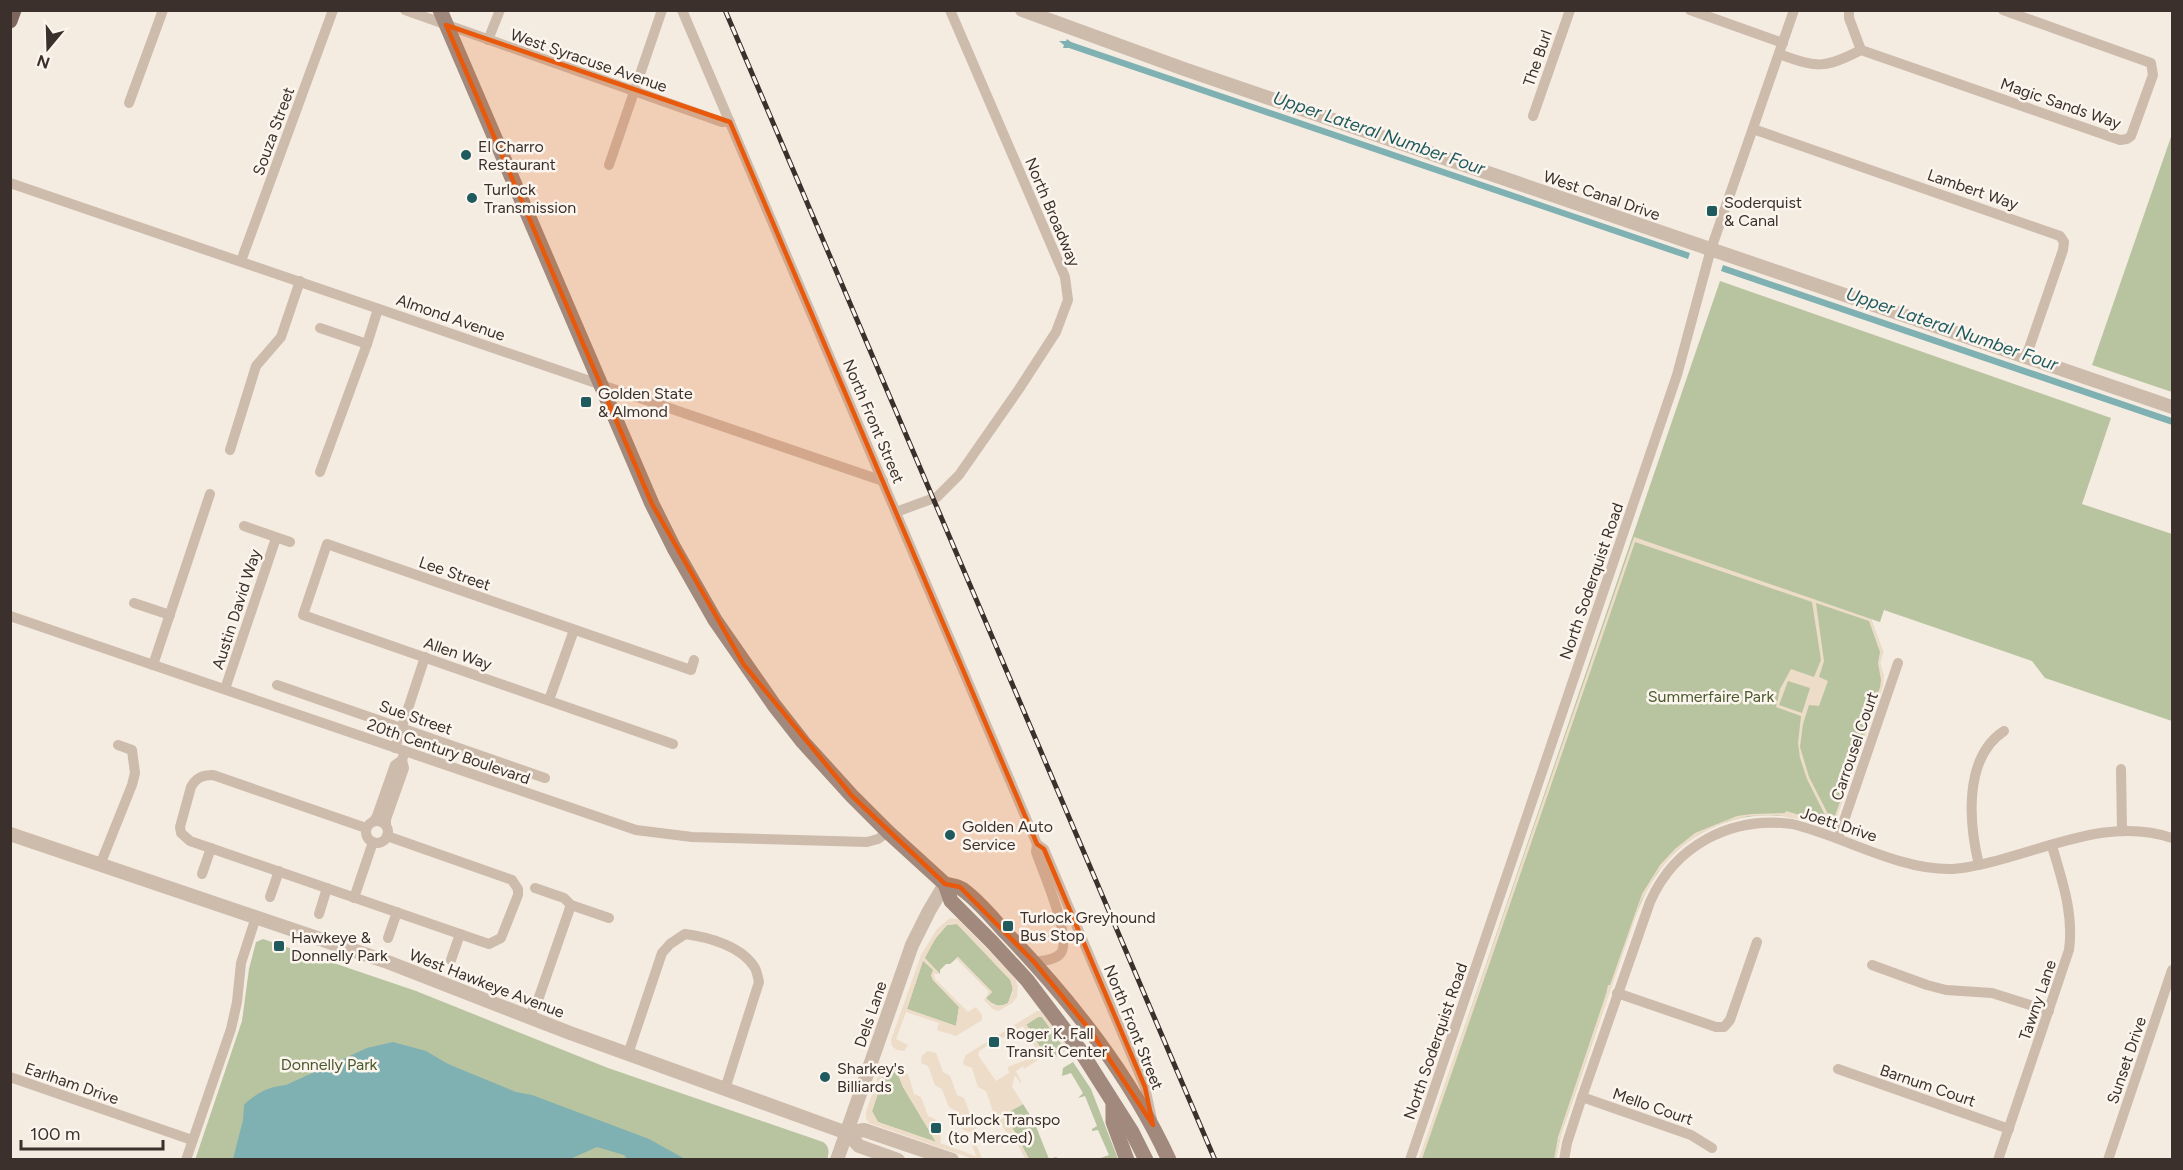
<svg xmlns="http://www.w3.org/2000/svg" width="2183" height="1170" viewBox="0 0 2183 1170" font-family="Figtree,sans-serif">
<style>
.green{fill:#b8c4a0}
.plaza{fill:#ecdcc8;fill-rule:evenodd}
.water{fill:#7fb0b2}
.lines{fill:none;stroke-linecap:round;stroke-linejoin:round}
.minor{stroke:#cdbbac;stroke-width:10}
.tertiary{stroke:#cdbbac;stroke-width:14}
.secondary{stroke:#a18a7d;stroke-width:15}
.primary{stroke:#7d675c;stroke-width:15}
.rail-casing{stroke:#3b302b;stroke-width:5}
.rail{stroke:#fbf5ee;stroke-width:3;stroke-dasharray:9;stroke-linecap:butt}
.marked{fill:#e8590c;fill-opacity:0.2;stroke:#e8590c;stroke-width:4.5;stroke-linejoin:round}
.poi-dot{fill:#1f5a5e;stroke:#fbf5ee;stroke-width:2}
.labels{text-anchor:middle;stroke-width:5;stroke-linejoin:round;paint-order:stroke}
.street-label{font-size:16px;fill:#3b302b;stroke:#fbf5ee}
.poi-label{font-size:16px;fill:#3b302b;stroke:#fbf5ee;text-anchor:start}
.park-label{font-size:16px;fill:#4a5a2e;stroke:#fbf5ee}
.water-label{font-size:18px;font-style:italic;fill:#1f5a5e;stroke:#fbf5ee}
</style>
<rect width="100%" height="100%" fill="#f4ebe1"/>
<!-- green -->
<g class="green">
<polygon points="2172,134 2172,392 2092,365"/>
<path d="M1720,281L2111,418L2082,504L2172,534V721L2045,678L2032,661L1884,610L1880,622L1871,619L1883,652L1880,662L1883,683L1835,821C1829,827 1823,824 1815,822C1788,815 1760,812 1733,820C1702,829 1675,847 1657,874C1637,902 1629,938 1617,970C1598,1025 1580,1080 1561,1134L1556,1159L1419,1160Z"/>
<path d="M957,924L1010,979L1013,989L1008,1003C999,1008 993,1005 986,998L992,992L958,957L950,964H946L940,970V974L924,958L935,939L947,925Z"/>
<path d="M263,939L416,991L608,1068L823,1142C830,1147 829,1152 827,1160H195L242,1021L249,969L256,942Z"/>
<polygon points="923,960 934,970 931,975 933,980 959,1007 956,1026 907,1009"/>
<polygon points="1038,1017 1042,1017 1062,1045 1062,1052 1055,1056 1043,1052 1026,1024"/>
<polygon points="1073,1062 1091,1089 1118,1159 1098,1159 1109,1155 1098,1130 1092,1131 1092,1129 1097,1126 1085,1096 1078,1098 1083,1093 1071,1073 1062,1076 1063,1068"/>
<polygon points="892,1071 898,1074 903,1087 936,1142 878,1122 872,1111 884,1075"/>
<polygon points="1023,1104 1033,1120 1039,1116 1042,1118 1035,1124 1049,1159 1056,1157 1059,1159 1029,1159 1005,1114"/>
</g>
<!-- plaza -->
<g class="plaza">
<path d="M1634,537L1871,619L1883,652L1880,662L1884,676L1883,686L1837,817L1833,824L1826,825L1777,815L1748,816L1728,821L1703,832L1689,841L1675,852L1657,873L1641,901L1561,1134L1556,1159H1554L1558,1137L1606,994L1608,985H1610L1642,894L1660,865L1675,849L1695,833L1737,816L1752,814L1785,813L1786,811L1823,822L1825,815L1807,779L1800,758L1798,743L1801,716L1776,707L1780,689L1791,669L1814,677L1821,660L1812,602L1635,542L1422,1159H1419ZM1816,603L1869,621L1880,652L1878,663L1881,680L1880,687L1835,816L1828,814L1809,777L1800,747L1803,724L1809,705L1819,706L1828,681L1819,677L1824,661ZM1788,681L1810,688L1802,713L1779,705Z"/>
<path d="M950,918L958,919L1015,978L1018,986L1017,997L1012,1003L998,1011L993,1009L984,1000L989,992L956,958L958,957L992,992L986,998L993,1005L1002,1006L1008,1003L1013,992L1011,981L957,924L947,925L935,939L925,958L940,974H934L935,979L968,1012L976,1007L982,1015V1020L956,1036L937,1030L939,1023L906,1012L896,1039L908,1045L904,1051L897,1050L892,1046L891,1040L921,955L937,929ZM923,961L933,970L931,975L933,980L959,1007L956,1026L907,1009Z"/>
<path d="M1037,1011H1041L1067,1045L1068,1049L1055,1059L1041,1055L1037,1058L1038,1060L1024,1069L1023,1066L1016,1071L1021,1081L1020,1083L1015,1075L1012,1087L1023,1104L1005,1114L1029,1159H1025L1013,1135L1006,1132L993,1111L986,1091L978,1087L972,1068L964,1065L963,1062L966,1055ZM1038,1017H1042L1062,1045V1052L1056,1056L1043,1052L1026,1025ZM1023,1026L1038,1052L1029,1058L1025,1053L1023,1055L1026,1060L1008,1067L1009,1073L996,1081L978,1055L979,1051L999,1038L1005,1037Z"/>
<polygon points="927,1051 936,1053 943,1072 950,1076 957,1095 964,1098 971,1117 978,1120 978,1124 974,1131 968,1132 962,1129 956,1111 949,1107 942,1089 935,1085 928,1066 921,1063 922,1056"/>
<path d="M886,1066L908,1074L914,1094L921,1097L928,1116L935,1119L941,1138L940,1143L976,1156L972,1145L976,1144L982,1158L987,1159H973L869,1123L866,1118V1112L880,1071ZM892,1071L898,1074L903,1087L936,1142L878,1122L872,1111L884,1075Z"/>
</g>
<!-- water -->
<g class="water">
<polygon points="1067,39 1071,42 1690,253 1688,259 1069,48 1063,48 1064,45 1059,41 1066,41"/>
<polygon points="1723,265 2172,418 2172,425 1721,271"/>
<path d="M393,1042L426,1051L448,1064L516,1092L532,1095L649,1139L685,1159H627L624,1155L597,1147L568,1160L233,1159L243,1120L244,1105C256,1093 268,1087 286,1085L367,1048Z"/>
</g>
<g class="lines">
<!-- minor -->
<g class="minor">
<polyline points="405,10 722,122 730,122"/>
<polyline points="682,10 1037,844 1044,849 1145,1087 1152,1119"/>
<polyline points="1690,10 1783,43"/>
<polyline points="1849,10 1849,18 1861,50"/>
<polyline points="488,40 500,10"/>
<path d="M1779,54C1817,68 1824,69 1861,50L2120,140L2127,139L2131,136L2153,75L2151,63L2003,10"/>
<polyline points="129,103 163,10"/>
<polyline points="1533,116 1570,10"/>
<polyline points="1753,129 2060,236 2064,242 2063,250 2026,357"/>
<polyline points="609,165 662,10"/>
<polyline points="10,183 883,481"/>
<polyline points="241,261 333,10"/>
<polyline points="320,328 367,344 378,309"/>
<polyline points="230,450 256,366 281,337 300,281"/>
<polyline points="320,472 367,344"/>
<polyline points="896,512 937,497 959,475 1019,389 1056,332 1068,300 1065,277 950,10"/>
<polyline points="244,526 290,542"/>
<polyline points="134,603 170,615"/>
<polyline points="10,616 636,830 692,837 867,842 878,839 888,832"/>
<polyline points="153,665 210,494"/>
<polyline points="277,685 545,778"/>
<polyline points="225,689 276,538"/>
<polyline points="549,700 574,630"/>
<polyline points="673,744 303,615 327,544 691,670 694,660"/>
<polyline points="395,748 425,657"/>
<polyline points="2121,769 2122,830"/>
<circle cx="377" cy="832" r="11"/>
<polyline points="374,821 377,816 395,765 402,760 405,751"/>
<polyline points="386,825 386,819 404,768 402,760"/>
<path d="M366,828L213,775C202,775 196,778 191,787L180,827L181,833L190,841L483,942L489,944L501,938L518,895V889L512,880L387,836"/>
<polyline points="1838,838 1898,663"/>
<polyline points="100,865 132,785 135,773 132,750 118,745"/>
<path d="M1979,865C1969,824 1963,758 2004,731"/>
<polyline points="202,874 211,848"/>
<polyline points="535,888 564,898 571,905 609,918"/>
<polyline points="270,897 279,871"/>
<polyline points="354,898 373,842"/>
<polyline points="319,914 327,888"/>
<polyline points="388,938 397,912"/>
<polyline points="451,960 460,934"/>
<path d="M1034,962C1042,961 1055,960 1060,954C1074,940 1042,870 1036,852L1037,844"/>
<polyline points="1872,965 1927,985 1946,990 1992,993 2049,1011"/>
<polyline points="1617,993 1716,1027 1724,1027 1730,1020 1757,942"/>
<polyline points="529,1017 538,1000 571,905"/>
<path d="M628,1054L662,953L670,944L685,934C708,937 742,946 755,968C757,972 758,978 759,982L725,1089"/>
<polyline points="1838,1069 2009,1129"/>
<polyline points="10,1077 192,1140"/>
<polyline points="1582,1097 1691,1135 1712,1148"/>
<polyline points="186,1160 231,1029 237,1002 241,963 256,917"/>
<polyline points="1410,1160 1677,375 1711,249 1794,10"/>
<path d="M1564,1160L1567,1143L1582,1097L1650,902C1675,845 1731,816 1792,824C1843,836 1896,869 1949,869C1966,869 1983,864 1999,860C2056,845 2114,818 2172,838"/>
<path d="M1998,1160L2069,950C2074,914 2062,880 2052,846"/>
<polyline points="2108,1160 2172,970"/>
</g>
<!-- tertiary -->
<g class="tertiary">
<polyline points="1022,10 1184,69 2172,407"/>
<polyline points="10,834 385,961 570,1033 847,1133 859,1146 898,1160"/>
<polyline points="847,1133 864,1130 952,1160"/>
<polyline points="837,1160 912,945 929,911 945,884"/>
</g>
<!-- secondary -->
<g class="secondary">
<polyline points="440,10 652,504 674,548 715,620 774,705 803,742 852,796 888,832 945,884 951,901 991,941 1027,980 1080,1050 1132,1132 1146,1160"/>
<path d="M945,884C950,885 958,886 962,889C979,901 993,919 1007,934C1071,1001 1130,1075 1169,1160"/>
<polyline points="1113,1105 1113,1122 1127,1160"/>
</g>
<!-- primary -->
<polyline class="primary" points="10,21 14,10"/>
<defs>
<polyline id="rail" points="725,10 1215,1160"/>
</defs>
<!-- rail casing -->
<use href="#rail" class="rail-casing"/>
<!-- rail -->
<use href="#rail" class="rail"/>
</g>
<!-- marked area -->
<path class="marked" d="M446,25L730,122L1037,844L1044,849L1145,1087L1153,1125L1090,1030L1034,962L960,887L945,884L852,796L744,665L652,504Z"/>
<!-- markers -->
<g class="poi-dot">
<circle cx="466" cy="155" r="6"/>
<circle cx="472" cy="198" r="6"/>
<rect x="1706" y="205" width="12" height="12" rx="3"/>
<rect x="580" y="396" width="12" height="12" rx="3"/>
<circle cx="950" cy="835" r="6"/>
<rect x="1002" y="920" width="12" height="12" rx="3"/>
<rect x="273" y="940" width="12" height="12" rx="3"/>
<rect x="988" y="1036" width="12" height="12" rx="3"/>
<circle cx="825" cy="1077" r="6"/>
<rect x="930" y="1122" width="12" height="12" rx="3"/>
</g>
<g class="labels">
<!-- street labels -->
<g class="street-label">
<text transform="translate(1537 58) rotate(-71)" y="6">The Burl</text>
<text transform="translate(589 60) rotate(19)" y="6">West Syracuse Avenue</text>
<text transform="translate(2061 103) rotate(19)" y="6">Magic Sands Way</text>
<text transform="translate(273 131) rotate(-70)" y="6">Souza Street</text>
<text transform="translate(1973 189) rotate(19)" y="6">Lambert Way</text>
<text transform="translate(1602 195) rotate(19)" y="6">West Canal Drive</text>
<text transform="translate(1053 212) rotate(67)" y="6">North Broadway</text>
<text transform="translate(451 317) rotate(19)" y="6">Almond Avenue</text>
<text transform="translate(874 421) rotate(67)" y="6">North Front Street</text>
<text transform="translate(455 573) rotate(19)" y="6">Lee Street</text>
<text transform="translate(1591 581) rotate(-71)" y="6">North Soderquist Road</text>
<text transform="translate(236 609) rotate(-72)" y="6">Austin David Way</text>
<text transform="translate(458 653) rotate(19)" y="6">Allen Way</text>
<text transform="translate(416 717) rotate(19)" y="6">Sue Street</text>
<text transform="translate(1854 746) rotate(-71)" y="6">Carrousel Court</text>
<text transform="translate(449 751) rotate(19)" y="6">20th Century Boulevard</text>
<text transform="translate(1839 824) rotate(18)" y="6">Joett Drive</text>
<text transform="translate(487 983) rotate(21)" y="6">West Hawkeye Avenue</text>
<text transform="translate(2037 1000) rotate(-71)" y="6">Tawny Lane</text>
<text transform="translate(870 1014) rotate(-71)" y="6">Dels Lane</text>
<text transform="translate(1134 1027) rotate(68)" y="6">North Front Street</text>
<text transform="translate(1435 1041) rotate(-71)" y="6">North Soderquist Road</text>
<text transform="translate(2126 1060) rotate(-71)" y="6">Sunset Drive</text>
<text transform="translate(72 1083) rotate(19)" y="6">Earlham Drive</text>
<text transform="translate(1928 1085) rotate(19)" y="6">Barnum Court</text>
<text transform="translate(1653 1106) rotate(19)" y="6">Mello Court</text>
</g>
<!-- poi labels -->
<g class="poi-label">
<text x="478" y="152">El Charro<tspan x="478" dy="18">Restaurant</tspan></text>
<text x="484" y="195">Turlock<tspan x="484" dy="18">Transmission</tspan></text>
<text x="1724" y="208">Soderquist<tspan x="1724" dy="18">&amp; Canal</tspan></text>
<text x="598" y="399">Golden State<tspan x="598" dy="18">&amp; Almond</tspan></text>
<text x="962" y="832">Golden Auto<tspan x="962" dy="18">Service</tspan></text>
<text x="1020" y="923">Turlock Greyhound<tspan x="1020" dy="18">Bus Stop</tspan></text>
<text x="291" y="943">Hawkeye &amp;<tspan x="291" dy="18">Donnelly Park</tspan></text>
<text x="1006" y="1039">Roger K. Fall<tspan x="1006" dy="18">Transit Center</tspan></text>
<text x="837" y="1074">Sharkey's<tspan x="837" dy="18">Billiards</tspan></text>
<text x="948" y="1125">Turlock Transpo<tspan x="948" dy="18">(to Merced)</tspan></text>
</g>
<!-- park labels -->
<g class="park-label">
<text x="1711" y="702">Summerfaire Park</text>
<text x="329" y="1070">Donnelly Park</text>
</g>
<!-- water labels -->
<g class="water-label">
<text transform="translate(1379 133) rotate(19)" y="6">Upper Lateral Number Four</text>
<text transform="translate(1952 329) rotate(19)" y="6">Upper Lateral Number Four</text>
</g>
</g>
<!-- border -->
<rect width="2183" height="1170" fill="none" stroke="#3b302b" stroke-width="24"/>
<!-- north arrow -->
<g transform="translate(48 48) rotate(199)" stroke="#fbf5ee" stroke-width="4.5" paint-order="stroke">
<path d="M0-4.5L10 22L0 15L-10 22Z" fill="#3b302b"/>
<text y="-9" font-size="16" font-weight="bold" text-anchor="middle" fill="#3b302b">N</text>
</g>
<!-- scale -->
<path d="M21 1140v9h142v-9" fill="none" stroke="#3b302b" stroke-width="3"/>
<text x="30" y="1140" font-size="18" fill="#3b302b" stroke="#fbf5ee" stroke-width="4.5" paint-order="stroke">100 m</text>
</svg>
